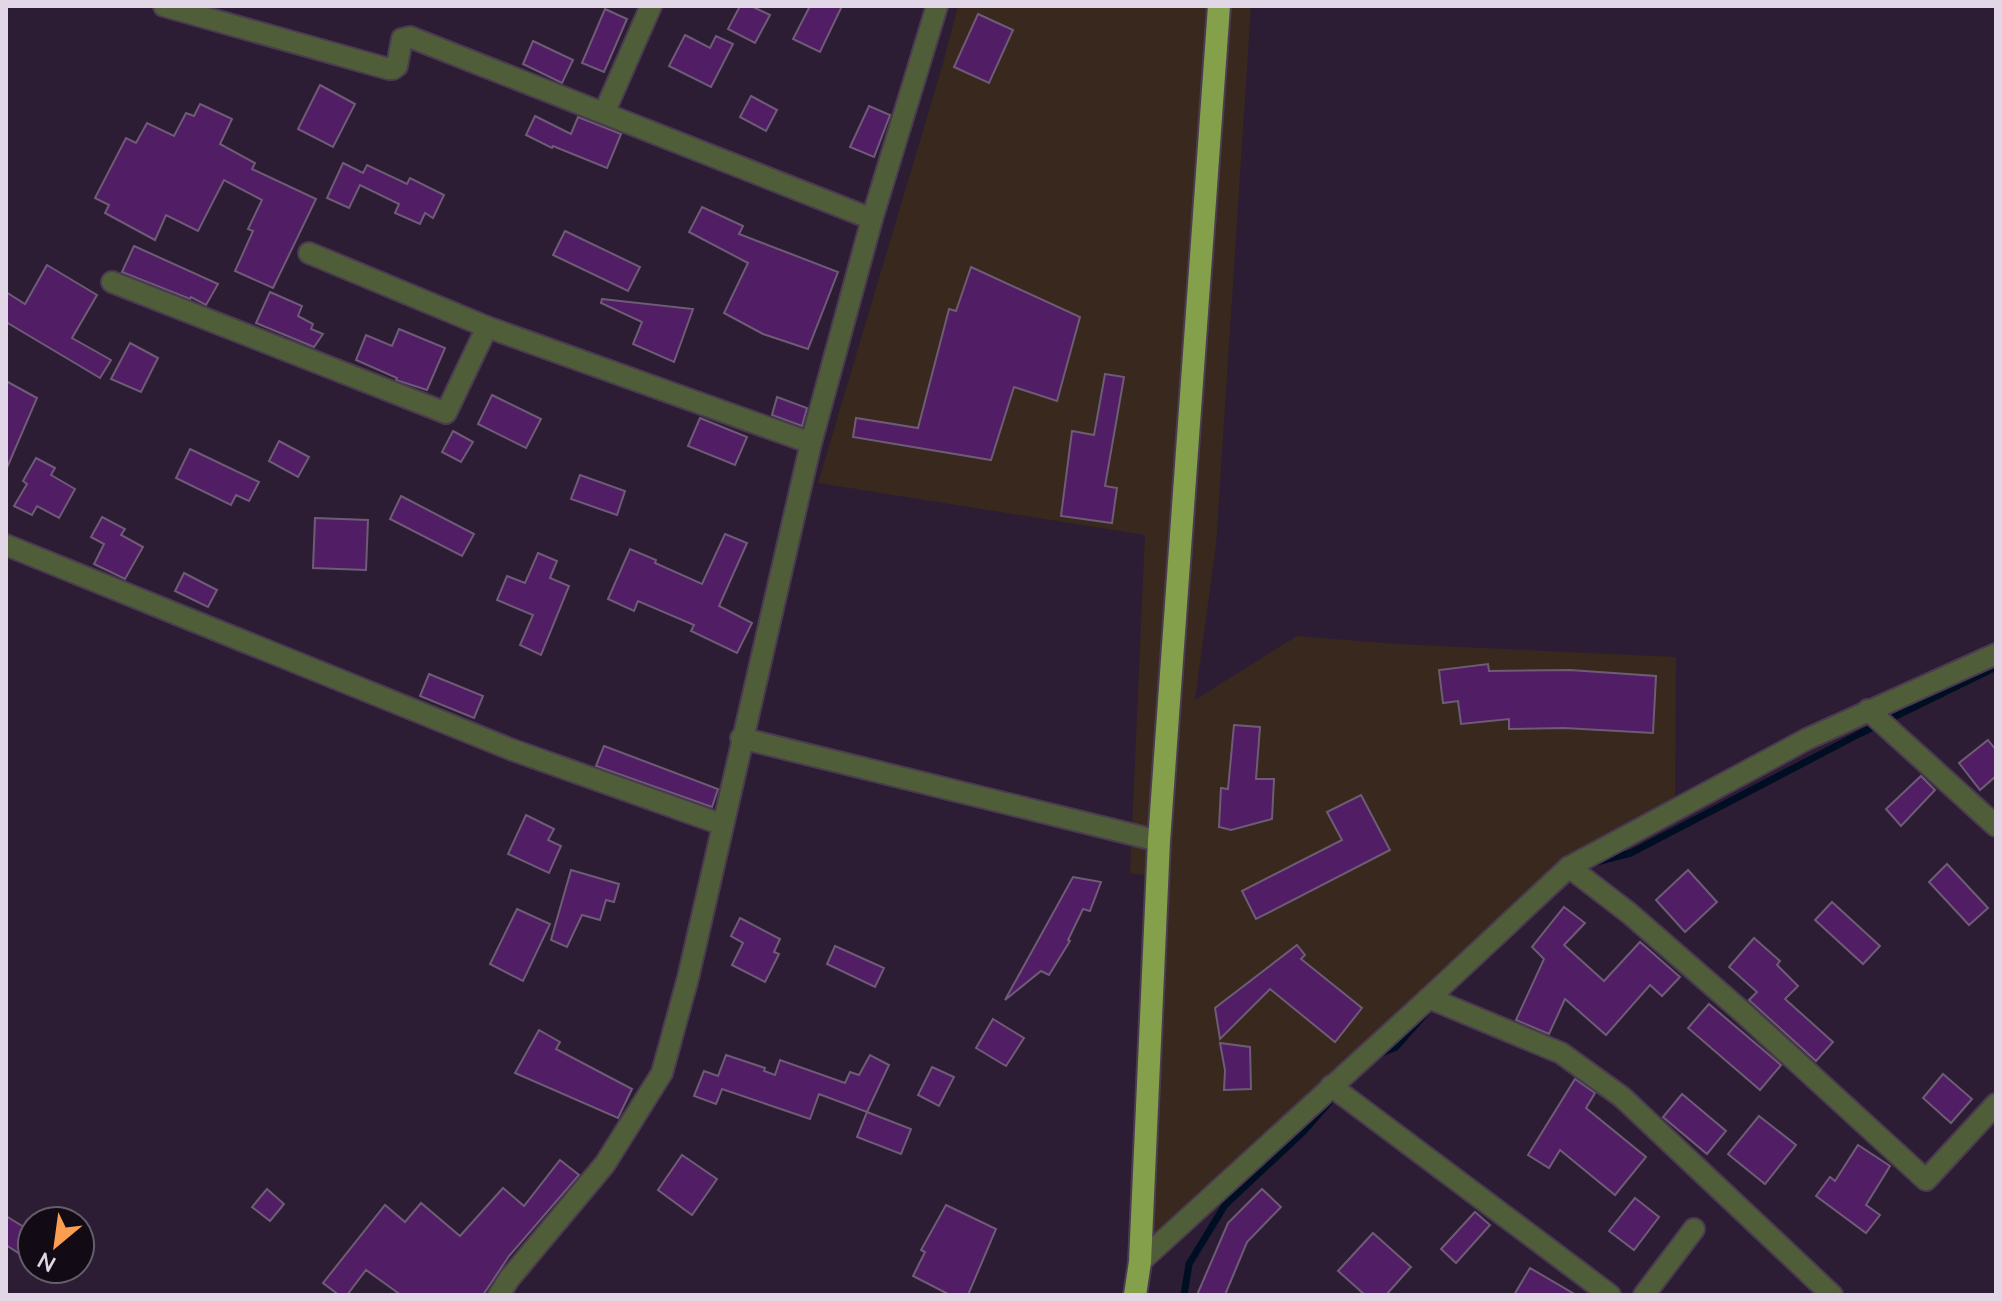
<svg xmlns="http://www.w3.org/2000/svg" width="2002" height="1301" viewBox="0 0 2002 1301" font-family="'Nunito Sans',sans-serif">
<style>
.commercial{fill:#38281d}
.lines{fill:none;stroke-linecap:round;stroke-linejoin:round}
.stream{stroke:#000e23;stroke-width:7}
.building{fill:#511d65;stroke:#6e5c76;stroke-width:2}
.minor-casing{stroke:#4a3b51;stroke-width:24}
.trunk-casing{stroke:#4a3b51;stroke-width:26}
.minor{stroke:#505d39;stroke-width:20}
.trunk{stroke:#84a04a;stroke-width:22}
</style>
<rect width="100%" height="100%" fill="#2d1d34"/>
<!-- commercial -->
<polygon class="commercial" points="958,6 1251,6 1216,545 1195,700 1297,636 1396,644 1676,657 1675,810 1565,857 1127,1263 1149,876 1130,873 1145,535 818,483 942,67"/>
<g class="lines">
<!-- stream -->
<g class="stream">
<polyline points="1596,862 1631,853 1859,734 1996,667"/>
<polyline points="1379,1054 1396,1047 1426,1013"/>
<polyline points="1184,1295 1189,1264 1225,1205 1303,1132 1333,1098"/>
</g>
</g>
<!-- building -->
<g class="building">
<polygon points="740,6 751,6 770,15 755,43 728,29"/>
<polygon points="810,6 842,6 820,52 793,39"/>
<polygon points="605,9 627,19 604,72 582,63"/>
<polygon points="978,14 1013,30 989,83 954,67"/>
<polygon points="685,35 710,48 716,36 733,44 711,87 669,66"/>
<polygon points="533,41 573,60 562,83 523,64"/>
<polygon points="320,85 355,104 333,147 298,129"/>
<polygon points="751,96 777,110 766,131 740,117"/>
<polygon points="200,104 232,119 220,144 255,163 252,169 316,199 273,288 235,271 253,231 248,229 262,200 224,180 198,231 166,215 155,240 105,213 109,205 95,198 126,138 136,143 147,123 174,136 186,113 194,116"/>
<polygon points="869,106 890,115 874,157 850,147"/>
<polygon points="535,116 571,134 578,117 621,134 607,168 553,146 552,148 526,135"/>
<polygon points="343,163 363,173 367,165 407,184 410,178 444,195 433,218 425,213 420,224 395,213 399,204 360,185 349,208 327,198"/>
<polygon points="702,207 743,226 739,234 838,272 808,349 763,334 724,313 748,263 689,232"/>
<polygon points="565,231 640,267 628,291 553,255"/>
<polygon points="134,246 218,284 206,305 191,297 190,299 122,272"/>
<polygon points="47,265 97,295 72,338 111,360 100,378 6,322 6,292 25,304"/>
<polygon points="971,267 1080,317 1057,401 1014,387 991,460 853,437 856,418 918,428 949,309 956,311"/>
<polygon points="270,292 302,306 298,316 313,324 311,329 323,334 314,347 256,323"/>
<polygon points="602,299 693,309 674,362 633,344 642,322 601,303"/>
<polygon points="399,329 445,348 427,390 396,380 397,378 356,360 366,335 392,346"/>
<polygon points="130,343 158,358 141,392 111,379"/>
<polygon points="1105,374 1124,377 1105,486 1117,488 1112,523 1061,516 1072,431 1094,435"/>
<polygon points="6,381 37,398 6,470"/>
<polygon points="492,395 541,419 526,448 478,424"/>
<polygon points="777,397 807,408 802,426 772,415"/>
<polygon points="700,418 747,437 735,465 688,446"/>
<polygon points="453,431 473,442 461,462 442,452"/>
<polygon points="279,441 309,457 298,477 269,461"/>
<polygon points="190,449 259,482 249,501 236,495 231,505 176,478"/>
<polygon points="36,458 55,468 51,475 75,489 59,518 37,506 32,515 14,506 27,484 23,481"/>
<polygon points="580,475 625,491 617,515 571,499"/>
<polygon points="401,496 474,534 462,556 390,519"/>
<polygon points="102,517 125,529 121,535 143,547 125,579 94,564 104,544 91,537"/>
<polygon points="315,518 368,520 366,570 313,568"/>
<polygon points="725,534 747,543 719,606 752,623 737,653 691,631 694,625 638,601 634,611 608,599 630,549 656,560 655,563 702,584"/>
<polygon points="538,553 557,561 550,578 569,586 541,655 520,645 533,615 497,600 507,576 525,583"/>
<polygon points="184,573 217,590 208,607 175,591"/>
<polygon points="1488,664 1489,671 1570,670 1656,676 1653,733 1564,728 1509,729 1509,719 1461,724 1458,701 1443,703 1439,670"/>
<polygon points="429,674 483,696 474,718 420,696"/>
<polygon points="1234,725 1260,727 1256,779 1274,779 1272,819 1231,830 1219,827 1221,788 1228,789"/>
<polygon points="1988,740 1996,750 1996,776 1980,790 1959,763"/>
<polygon points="604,746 718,789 712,807 596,766"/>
<polygon points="1921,776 1935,790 1901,826 1886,809"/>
<polygon points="1361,795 1390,850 1256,919 1242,891 1342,840 1327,812"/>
<polygon points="526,815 554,829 548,840 561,846 549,873 508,854"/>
<polygon points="1947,864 1988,908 1969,925 1929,882"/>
<polygon points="571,870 619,884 614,902 606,900 600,920 582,915 567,947 551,940"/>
<polygon points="1688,870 1717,902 1685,932 1656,900"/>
<polygon points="1073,877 1101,882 1090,911 1083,909 1068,940 1070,941 1049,975 1041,971 1005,1000"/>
<polygon points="1832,902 1880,946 1863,964 1815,920"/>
<polygon points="1564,907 1585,923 1564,945 1604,981 1640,942 1680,977 1662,996 1650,985 1606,1035 1565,999 1549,1034 1516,1020 1544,959 1532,947"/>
<polygon points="517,909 550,924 523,981 490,964"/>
<polygon points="740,918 780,939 774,952 779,954 765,982 732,965 743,943 731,936"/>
<polygon points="1754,938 1780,961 1777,965 1798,986 1785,999 1833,1042 1816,1061 1749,1000 1757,992 1729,967"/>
<polygon points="1297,945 1305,955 1301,959 1362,1008 1335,1042 1270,989 1220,1039 1215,1008"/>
<polygon points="835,946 884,968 875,987 827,964"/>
<polygon points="1709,1004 1781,1065 1760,1090 1688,1028"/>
<polygon points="993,1019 1024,1038 1006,1066 976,1048"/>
<polygon points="539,1030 560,1042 556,1049 632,1089 618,1118 515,1073"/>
<polygon points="1220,1043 1250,1047 1251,1089 1224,1090 1225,1070"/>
<polygon points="726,1055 765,1068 764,1071 775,1075 780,1060 845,1083 850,1072 859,1075 870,1055 889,1065 867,1112 819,1094 810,1119 722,1089 716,1104 694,1096 704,1071 718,1076"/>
<polygon points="932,1067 954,1077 939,1106 918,1095"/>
<polygon points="1943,1074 1972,1099 1951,1123 1923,1098"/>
<polygon points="1575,1079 1595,1093 1586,1108 1646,1157 1615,1195 1560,1150 1549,1168 1528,1155"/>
<polygon points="1682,1094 1726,1131 1707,1154 1663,1117"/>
<polygon points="867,1112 911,1129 901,1154 857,1137"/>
<polygon points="1759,1116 1796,1145 1765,1184 1728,1154"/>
<polygon points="1858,1145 1890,1166 1866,1205 1880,1215 1866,1233 1816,1196 1830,1177 1835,1181"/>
<polygon points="682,1155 717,1179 692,1215 658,1190"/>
<polygon points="560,1160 579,1175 509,1256 483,1295 401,1295 366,1270 347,1295 339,1295 323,1283 385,1205 405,1222 421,1203 460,1236 503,1188 524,1206"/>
<polygon points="267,1189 284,1204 270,1221 252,1207"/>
<polygon points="1262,1189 1281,1207 1247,1242 1225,1295 1197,1295 1228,1223"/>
<polygon points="1635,1198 1659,1217 1634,1250 1609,1231"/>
<polygon points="946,1205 996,1229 968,1295 950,1295 913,1276 925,1252 921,1250"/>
<polygon points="1475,1212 1490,1225 1456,1263 1441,1249"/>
<polygon points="6,1216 32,1232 20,1254 6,1245"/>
<polygon points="1373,1233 1411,1267 1386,1295 1365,1295 1338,1271"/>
<polygon points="1530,1268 1576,1295 1514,1295"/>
</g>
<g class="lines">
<defs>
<g id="minor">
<polyline points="164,6 389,69 393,69 397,66 402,39 410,37 872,219"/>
<polyline points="604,113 651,6"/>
<polyline points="309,253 487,327 811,443"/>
<polyline points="112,282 446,413 487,327"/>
<polyline points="6,545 510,749 721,824"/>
<polyline points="1868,710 1996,826"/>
<polyline points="741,738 1159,841"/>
<polyline points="1569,867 1629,913 1738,1008 1926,1180 1996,1104"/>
<polyline points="1429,998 1561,1053 1622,1097 1832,1295"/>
<polyline points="1331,1086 1610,1295"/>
<polyline points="1140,1262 1429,998 1569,867 1807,739 1996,654"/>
<polyline points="499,1295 509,1279 605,1164 662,1073 688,978 811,443 872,219 937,6"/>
<polyline points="1644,1295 1694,1229"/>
</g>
<polyline id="trunk" points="1135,1295 1140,1262 1159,841 1219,6"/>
</defs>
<!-- minor casing -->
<use href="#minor" class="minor-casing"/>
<!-- trunk casing -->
<use href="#trunk" class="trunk-casing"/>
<!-- minor -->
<use href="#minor" class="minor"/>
<!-- trunk -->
<use href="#trunk" class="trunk"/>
</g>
<!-- border -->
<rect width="2002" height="1301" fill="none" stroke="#e2d7e7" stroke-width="16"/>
<!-- north arrow -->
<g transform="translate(56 1245) rotate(209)"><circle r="38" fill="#120b15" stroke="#655d69" stroke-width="2"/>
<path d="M0-6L14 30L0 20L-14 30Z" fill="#fb9e51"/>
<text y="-12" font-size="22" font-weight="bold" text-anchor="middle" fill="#e2d7e7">N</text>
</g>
</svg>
